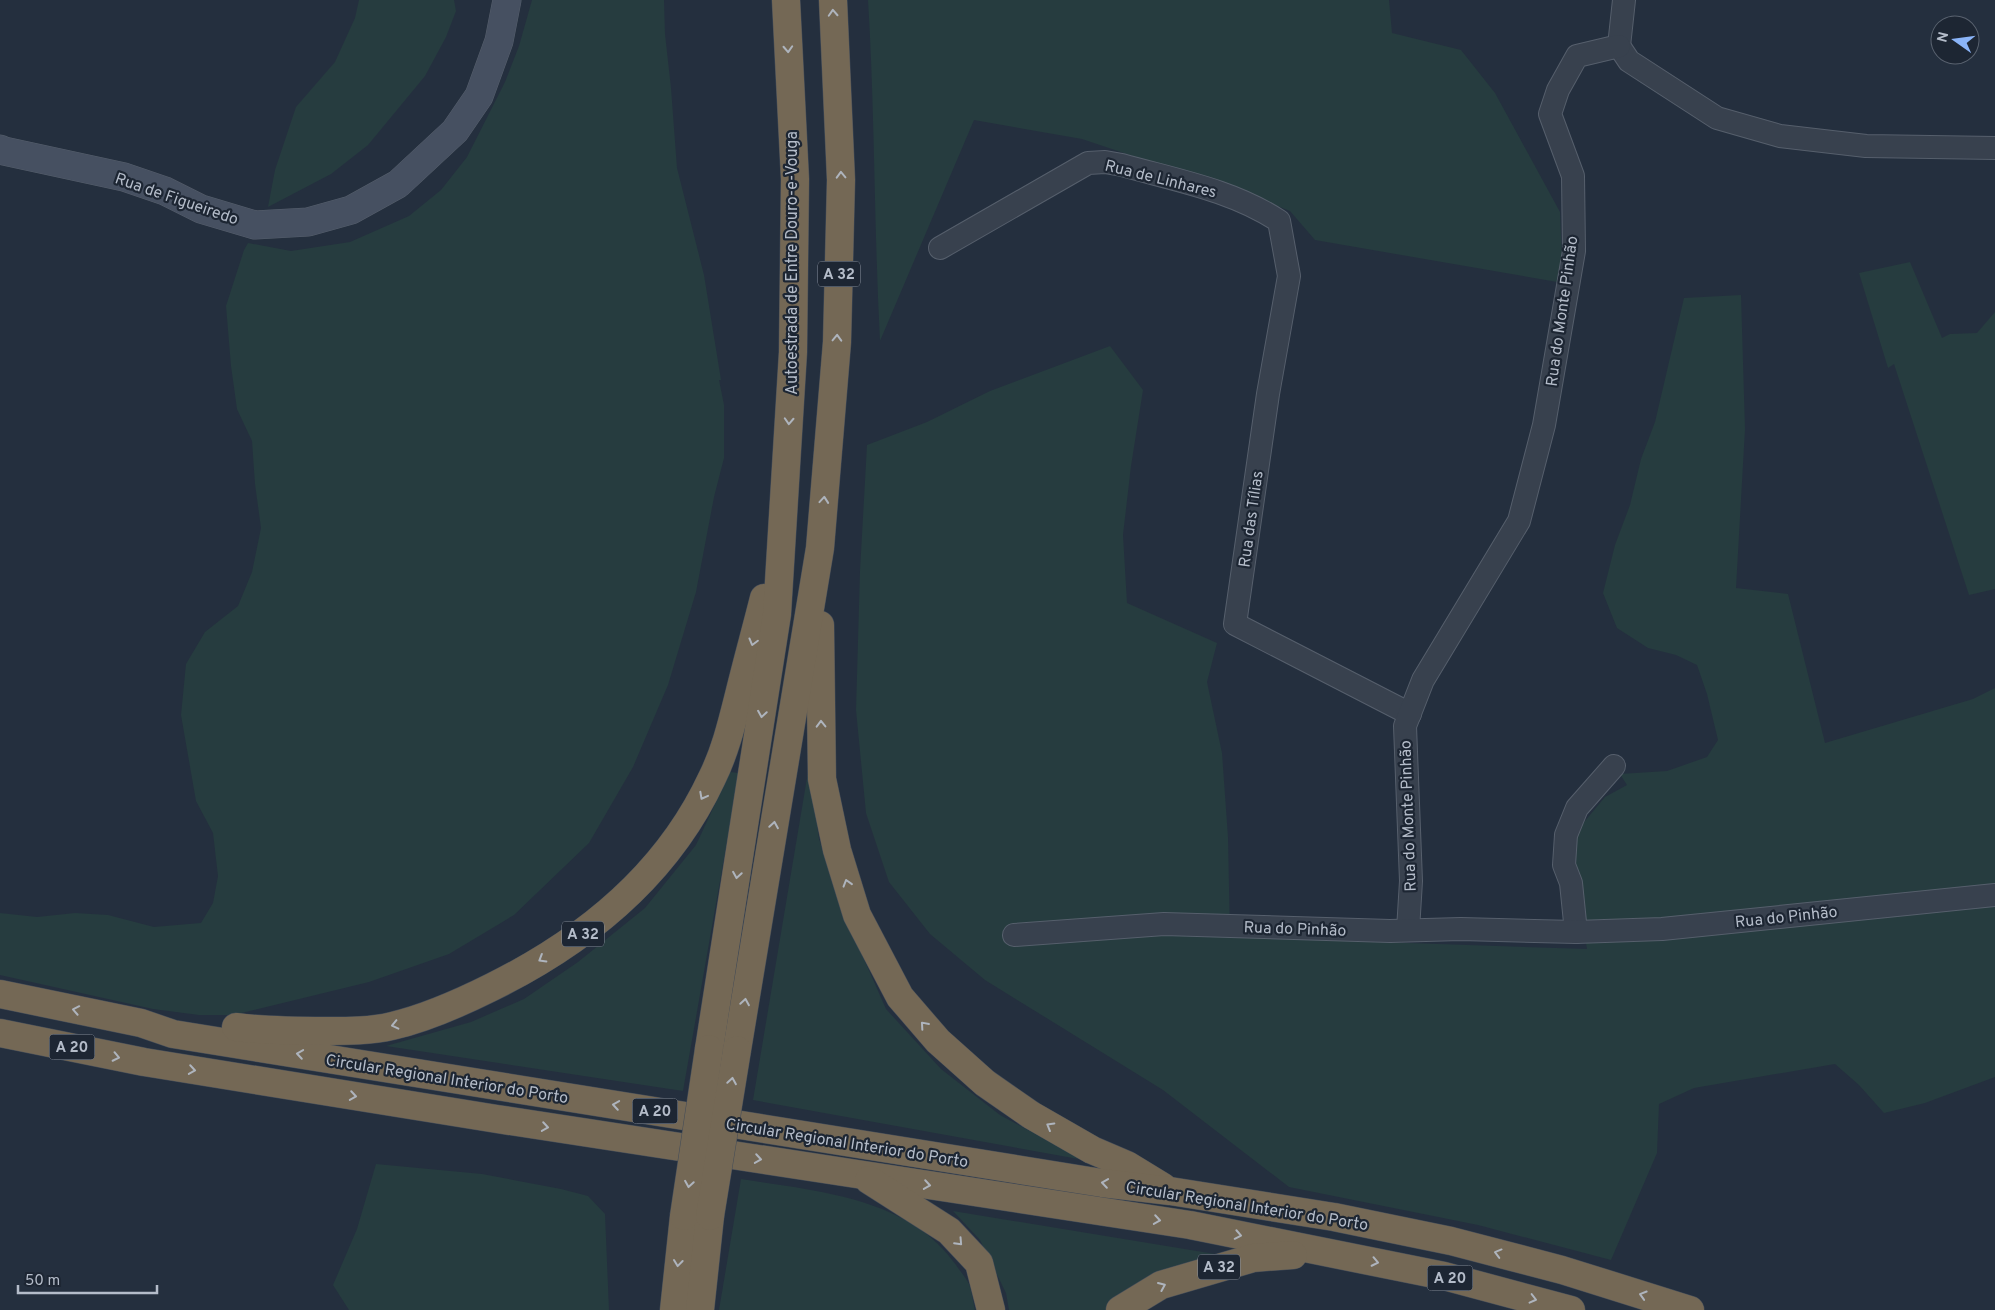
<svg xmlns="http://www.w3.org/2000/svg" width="1995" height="1310" viewBox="0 0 1995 1310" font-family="Overpass,sans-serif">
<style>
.green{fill:#263c3f}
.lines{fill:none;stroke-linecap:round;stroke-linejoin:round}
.street-casing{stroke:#565f6c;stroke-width:24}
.secondary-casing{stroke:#565f6c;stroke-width:29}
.highway-casing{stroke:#434c59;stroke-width:29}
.street{stroke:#38414e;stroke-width:22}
.secondary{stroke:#465061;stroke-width:28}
.highway{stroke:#746855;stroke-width:28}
.highway-bridge-casing{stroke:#434c59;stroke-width:29;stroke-linecap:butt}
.highway-bridge{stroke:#746855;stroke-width:28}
.oneway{stroke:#aeb4bd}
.labels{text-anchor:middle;stroke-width:4.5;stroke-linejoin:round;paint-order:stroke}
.shield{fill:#1d2633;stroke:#878f9c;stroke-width:1}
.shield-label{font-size:15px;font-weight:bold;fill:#b4bcc9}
.street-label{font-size:16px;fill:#b4bcc9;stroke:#1d2633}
</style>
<rect width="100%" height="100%" fill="#242f3e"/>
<!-- green -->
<g class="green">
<polygon points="359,0 454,0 456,11 446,37 425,76 368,145 331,174 268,207 275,170 296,107 335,62 355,18"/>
<polygon points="532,0 664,0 665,34 671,88 677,168 704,275 721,380 719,380 724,405 724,458 714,497 696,592 668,685 633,767 589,843 514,915 449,954 369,982 233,1015 199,1015 153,1009 0,975 0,913 37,917 75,913 108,915 154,927 201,923 213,903 218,876 213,833 196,801 181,715 186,664 205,632 238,606 252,572 261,528 255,484 252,441 237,409 231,366 226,306 244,250 248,243 291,251 350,242 409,216 441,190 467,157 505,82 519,46"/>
<path d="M868,0H1389L1392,33L1461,50L1495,93L1560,212L1563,283L1315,240L1290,211L1252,196L1082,139L974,120L880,341C874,228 875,114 868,0Z"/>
<polygon points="1910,262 1942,338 1950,334 1977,333 1995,312 1995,589 1969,595 1894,364 1888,368 1859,273"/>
<polygon points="1741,295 1745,429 1736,588 1788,594 1825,743 1973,699 1995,688 1995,1077 1925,1103 1884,1113 1859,1085 1835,1064 1694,1088 1659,1104 1657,1153 1611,1260 1478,1225 1289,1187 1163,1090 985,980 930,934 889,882 866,813 856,710 860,571 867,445 927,422 990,391 1110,346 1143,390 1131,466 1123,535 1127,603 1217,643 1207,682 1222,753 1228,837 1230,937 1587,949 1574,875 1575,833 1605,797 1627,785 1620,774 1667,771 1707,757 1718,740 1707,694 1697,665 1676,655 1648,648 1617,628 1603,593 1615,545 1630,505 1641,459 1655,422 1684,298"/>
<polygon points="809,766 819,839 849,925 886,1009 941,1069 1000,1115 1084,1160 753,1100"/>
<polygon points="730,772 739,773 683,1091 386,1046 471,1022 524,999 578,962 645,908 696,845"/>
<polygon points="376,1164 482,1174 561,1189 588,1196 605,1214 609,1310 349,1310 333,1285 357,1229"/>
<path d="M741,1179C816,1191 909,1197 956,1265C960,1271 966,1278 969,1284C972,1292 973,1302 975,1310H719Z"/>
<polygon points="953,1211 1215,1254 1157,1278 1109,1310 1009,1310 1006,1293 980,1240"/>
</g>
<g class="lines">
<defs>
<g id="street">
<polyline points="1619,46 1629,61 1717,118 1780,136 1866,146 1995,148"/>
<polyline points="1619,46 1624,0"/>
<path d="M940,248L1088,163L1105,162L1122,165C1175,180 1232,190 1279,221L1289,276L1268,394L1235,624L1410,714"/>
<polyline points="1408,930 1411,881 1405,726 1423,680 1519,521 1544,425 1574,251 1573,176 1550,114 1558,90 1577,56 1619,46"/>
<polyline points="1576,932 1571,883 1564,865 1566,835 1577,808 1614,766"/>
<polyline points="1014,935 1164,924 1390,931 1461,929 1576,932 1662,929 1995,895"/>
</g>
<polyline id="secondary" points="0,149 4,151 124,177 165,191 201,209 255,225 308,222 351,210 398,184 455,131 479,96 499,41 507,0"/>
<g id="highway">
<polyline points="820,625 822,779 837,850 857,915 900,997 938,1041 985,1083 1031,1115 1092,1150 1127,1165 1163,1187"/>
<polyline points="0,994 141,1023 173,1034 1102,1183 1170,1191 1334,1217 1451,1241 1562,1270 1690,1310"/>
<path d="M236,1027C266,1031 297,1031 327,1031C348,1031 371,1031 392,1026C427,1018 460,1003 492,987C585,941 667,875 712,778C725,752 732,723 739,695C747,662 756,630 764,598"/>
<polyline points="0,1033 144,1062 497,1119 1190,1225 1444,1276 1571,1310"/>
<polyline points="709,1049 777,614 793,352 795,179 786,0"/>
<polyline points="737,1050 820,548 837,342 841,180 833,0"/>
<polyline points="869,1180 949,1231 979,1263 991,1310"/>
<polyline points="674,1310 684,1216"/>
<polyline points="700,1310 710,1216"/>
<polyline points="1120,1310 1161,1285 1253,1258 1293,1255"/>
</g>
</defs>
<!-- street casing -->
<use href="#street" class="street-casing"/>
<!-- secondary casing -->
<use href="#secondary" class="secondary-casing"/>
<!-- highway casing -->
<use href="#highway" class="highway-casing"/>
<!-- street -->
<use href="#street" class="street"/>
<!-- secondary -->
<use href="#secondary" class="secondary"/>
<!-- highway -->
<use href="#highway" class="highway"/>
<defs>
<g id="highway-bridge">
<polyline points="684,1216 709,1049"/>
<polyline points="710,1216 737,1050"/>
</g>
</defs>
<!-- highway-bridge casing -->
<use href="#highway-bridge" class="highway-bridge-casing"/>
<!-- highway-bridge -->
<use href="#highway-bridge" class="highway-bridge"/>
</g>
<!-- one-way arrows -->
<defs><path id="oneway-chevron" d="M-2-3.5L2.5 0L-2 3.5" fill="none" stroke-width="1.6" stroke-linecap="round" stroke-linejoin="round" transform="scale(1.25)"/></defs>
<g class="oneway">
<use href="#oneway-chevron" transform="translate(833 13) rotate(-93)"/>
<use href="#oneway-chevron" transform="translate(788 49) rotate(87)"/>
<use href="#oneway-chevron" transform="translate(841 175) rotate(-92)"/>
<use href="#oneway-chevron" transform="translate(837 338) rotate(-88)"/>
<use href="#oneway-chevron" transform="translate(789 421) rotate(93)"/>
<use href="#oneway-chevron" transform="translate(824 500) rotate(-85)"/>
<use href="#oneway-chevron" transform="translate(753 642) rotate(105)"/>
<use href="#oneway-chevron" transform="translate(762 714) rotate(99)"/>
<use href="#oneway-chevron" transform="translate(821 724) rotate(-91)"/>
<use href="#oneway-chevron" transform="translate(703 796) rotate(118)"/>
<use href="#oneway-chevron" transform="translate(774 825) rotate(-81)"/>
<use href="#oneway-chevron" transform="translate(737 875) rotate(99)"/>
<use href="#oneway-chevron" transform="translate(847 883) rotate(-107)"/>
<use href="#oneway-chevron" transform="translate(542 959) rotate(149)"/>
<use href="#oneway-chevron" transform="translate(745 1002) rotate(-81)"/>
<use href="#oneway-chevron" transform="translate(76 1010) rotate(-169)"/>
<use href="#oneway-chevron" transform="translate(395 1025) rotate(167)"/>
<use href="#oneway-chevron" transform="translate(924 1025) rotate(-131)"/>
<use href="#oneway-chevron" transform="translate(300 1054) rotate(-171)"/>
<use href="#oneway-chevron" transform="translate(116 1057) rotate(12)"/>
<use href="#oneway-chevron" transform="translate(192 1070) rotate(9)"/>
<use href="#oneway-chevron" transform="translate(732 1081) rotate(-81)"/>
<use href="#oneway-chevron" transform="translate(353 1096) rotate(9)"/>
<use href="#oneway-chevron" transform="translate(616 1105) rotate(-171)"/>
<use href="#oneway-chevron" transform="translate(1050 1126) rotate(-150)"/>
<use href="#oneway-chevron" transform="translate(545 1127) rotate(9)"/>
<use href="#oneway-chevron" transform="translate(758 1159) rotate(9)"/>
<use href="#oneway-chevron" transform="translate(1105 1183) rotate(-172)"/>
<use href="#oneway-chevron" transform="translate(689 1184) rotate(99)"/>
<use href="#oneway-chevron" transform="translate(927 1185) rotate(9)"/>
<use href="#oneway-chevron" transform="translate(1157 1220) rotate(9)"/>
<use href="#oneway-chevron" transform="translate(1238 1235) rotate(11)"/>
<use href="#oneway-chevron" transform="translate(959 1242) rotate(47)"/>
<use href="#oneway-chevron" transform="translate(1498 1253) rotate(-165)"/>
<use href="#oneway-chevron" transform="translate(1375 1262) rotate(12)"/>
<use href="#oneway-chevron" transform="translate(678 1263) rotate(97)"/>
<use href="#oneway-chevron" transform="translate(1162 1286) rotate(-23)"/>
<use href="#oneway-chevron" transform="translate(1643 1295) rotate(-163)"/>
<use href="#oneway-chevron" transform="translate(1533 1299) rotate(14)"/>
</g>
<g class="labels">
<!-- shield labels -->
<g class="shield">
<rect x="818" y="261.5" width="42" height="25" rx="4"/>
<rect x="562" y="921.5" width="42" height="25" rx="4"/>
<rect x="49.5" y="1034.5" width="45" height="25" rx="4"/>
<rect x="632.5" y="1098.5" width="45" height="25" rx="4"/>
<rect x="1198" y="1254.5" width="42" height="25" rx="4"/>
<rect x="1427.5" y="1265.5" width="45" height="25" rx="4"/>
</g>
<g class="shield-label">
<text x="839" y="279">A 32</text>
<text x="583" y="939">A 32</text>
<text x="72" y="1052">A 20</text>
<text x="655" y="1116">A 20</text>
<text x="1219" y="1272">A 32</text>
<text x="1450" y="1283">A 20</text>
</g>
<!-- street labels -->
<g class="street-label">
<text transform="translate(1161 178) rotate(14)" y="6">Rua de Linhares</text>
<text transform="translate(177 198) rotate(19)" y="6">Rua de Figueiredo</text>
<text transform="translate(791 263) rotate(-90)" y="6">Autoestrada de Entre Douro-e-Vouga</text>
<text transform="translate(1561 311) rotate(-82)" y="6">Rua do Monte Pinhão</text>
<text transform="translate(1250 519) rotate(-82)" y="6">Rua das Tílias</text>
<text transform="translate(1407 816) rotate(-92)" y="6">Rua do Monte Pinhão</text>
<text transform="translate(1786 916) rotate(-6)" y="6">Rua do Pinhão</text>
<text transform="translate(1295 928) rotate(2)" y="6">Rua do Pinhão</text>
<text transform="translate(447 1078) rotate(9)" y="6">Circular Regional Interior do Porto</text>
<text transform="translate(847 1142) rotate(9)" y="6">Circular Regional Interior do Porto</text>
<text transform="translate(1247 1205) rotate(9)" y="6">Circular Regional Interior do Porto</text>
</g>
</g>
<!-- north arrow -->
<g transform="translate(1955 40) rotate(284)"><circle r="24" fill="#1d2633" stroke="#59626f"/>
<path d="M0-4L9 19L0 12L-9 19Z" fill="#8ab4f8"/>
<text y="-8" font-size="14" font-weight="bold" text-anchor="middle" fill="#b4bcc9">N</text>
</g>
<!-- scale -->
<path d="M18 1285v8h139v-8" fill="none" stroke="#b4bcc9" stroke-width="2.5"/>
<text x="25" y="1285" font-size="15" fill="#b4bcc9" stroke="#1d2633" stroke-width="4" paint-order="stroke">50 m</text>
</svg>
